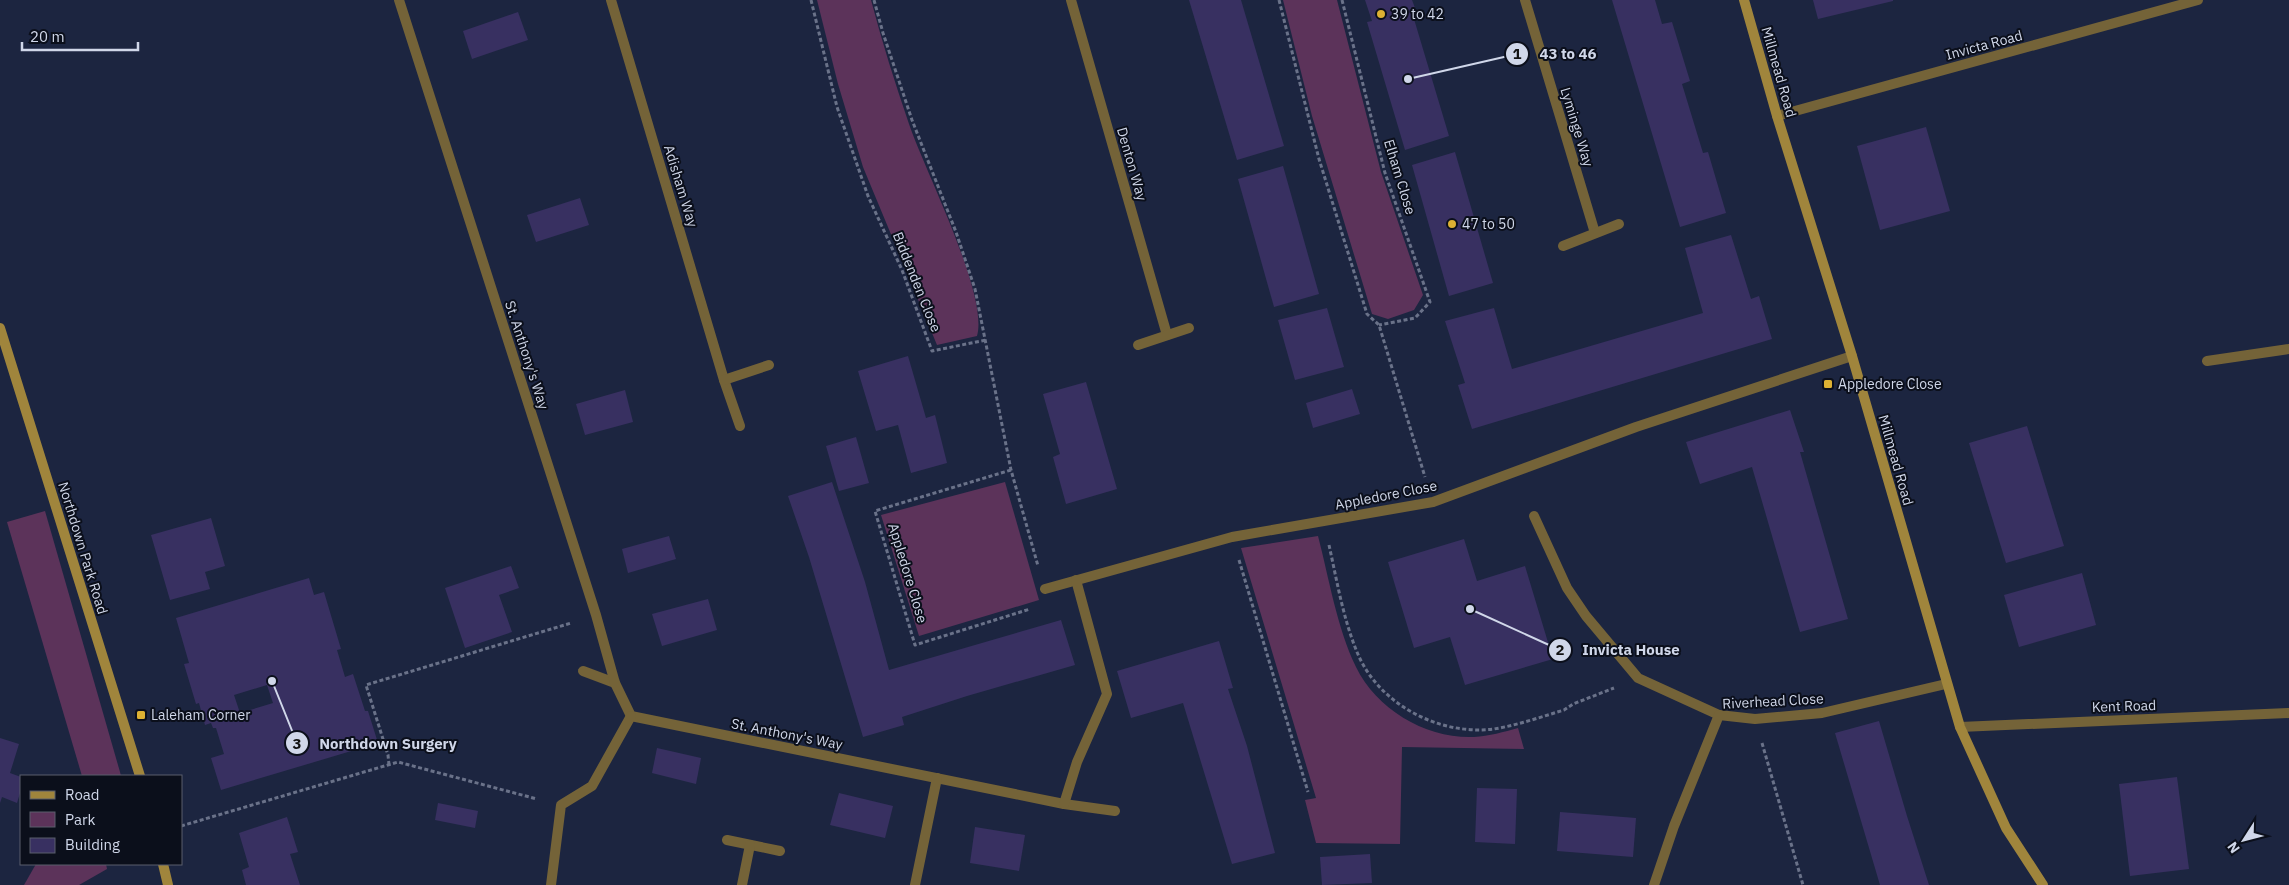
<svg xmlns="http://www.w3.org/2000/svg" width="2289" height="885" viewBox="0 0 2289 885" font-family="'IBM Plex Sans',sans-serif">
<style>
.green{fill:#5c335a}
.building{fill:#383061;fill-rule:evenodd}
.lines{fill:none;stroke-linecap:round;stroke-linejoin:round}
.path{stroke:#6a7289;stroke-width:3;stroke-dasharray:4 2.5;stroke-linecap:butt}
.lane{stroke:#746338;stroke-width:10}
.street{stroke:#746338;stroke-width:10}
.secondary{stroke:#a0853c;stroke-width:10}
.poi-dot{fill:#ddb133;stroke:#0b0f1b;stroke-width:2}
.labels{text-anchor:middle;stroke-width:4;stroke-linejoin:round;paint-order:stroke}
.poi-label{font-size:14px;fill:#d0d7e9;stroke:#0b0f1b;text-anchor:start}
.street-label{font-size:14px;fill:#d0d7e9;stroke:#0b0f1b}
.leader{fill:none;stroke:#d0d7e9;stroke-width:2}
.callout-dot{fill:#d0d7e9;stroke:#0b0f1b;stroke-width:2}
.mark-label{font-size:15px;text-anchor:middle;font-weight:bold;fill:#111}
.callout-label{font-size:15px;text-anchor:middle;font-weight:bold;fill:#d0d7e9;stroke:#0b0f1b;stroke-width:4;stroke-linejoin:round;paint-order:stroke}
</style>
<rect width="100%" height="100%" fill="#1c2540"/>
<!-- green -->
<g class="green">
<path d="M817,0H871C882,42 895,83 909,124C924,169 989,295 977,336L937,345L863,167L838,84Z"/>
<polygon points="1283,0 1337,0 1381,172 1423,295 1414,310 1388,319 1372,314 1312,116"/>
<polygon points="1005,482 1039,600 919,636 881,515"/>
<polygon points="45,511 120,772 121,776 82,776 7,522"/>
<path d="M1318,536C1329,578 1337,628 1356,667C1377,710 1427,739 1474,737C1489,736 1504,732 1518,728L1524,749L1402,747L1400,844L1316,843L1305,800L1316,798L1241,548Z"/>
<polygon points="36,864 106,864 107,869 79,885 24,885"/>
</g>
<!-- building -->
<g class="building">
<polygon points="1189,0 1241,0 1284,146 1237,160"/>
<polygon points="1365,0 1412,0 1415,8 1411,9 1449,136 1405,150 1367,22 1372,21"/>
<polygon points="1612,0 1655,0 1662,24 1672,22 1690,81 1682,84 1703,153 1708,152 1726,213 1680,227"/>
<polygon points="1813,0 1893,0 1893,1 1818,19"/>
<polygon points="518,12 528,40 472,59 463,31"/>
<polygon points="1926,127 1950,211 1880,230 1857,146"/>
<polygon points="1455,152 1493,283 1449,296 1412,165"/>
<polygon points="1283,166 1319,294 1274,307 1238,179"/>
<polygon points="580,198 589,225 536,242 527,215"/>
<polygon points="1731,235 1751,299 1759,296 1772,339 1472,429 1458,385 1465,383 1445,321 1494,308 1512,369 1703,313 1685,248"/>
<polygon points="1327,308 1344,367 1295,380 1278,320"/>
<polygon points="908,356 926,418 935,415 947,463 911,473 898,425 876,431 858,371"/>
<polygon points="1086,382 1117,489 1066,504 1053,457 1060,454 1043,394"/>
<polygon points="1352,389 1360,414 1313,428 1306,403"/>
<polygon points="625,390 633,422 585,435 576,404"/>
<polygon points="1790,410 1804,452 1800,452 1848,619 1800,632 1752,467 1700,484 1686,442"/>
<polygon points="2027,426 2064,546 2006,563 1969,443"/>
<polygon points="856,437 869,483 839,491 826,446"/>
<polygon points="832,482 865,582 889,670 1061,620 1075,665 967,696 902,717 904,725 863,737 809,557 788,496"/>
<polygon points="211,518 225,566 205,572 210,589 170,600 151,535"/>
<polygon points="669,536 676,559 628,573 622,549"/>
<polygon points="1464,539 1477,581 1525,566 1553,659 1465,685 1450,637 1414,648 1388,562"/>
<polygon points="511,566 519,588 499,595 512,632 465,648 445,588"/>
<polygon points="2082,573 2096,625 2019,647 2004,595"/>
<path d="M309,578L314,595L324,592L341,649L337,650L345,677L353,674L365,711H368L378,743L221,790L211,758L224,754L216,728H213L211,723L205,725L199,703L196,704L184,664L189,663L176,618ZM267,685L273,703L240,713L234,695Z"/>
<polygon points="708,599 717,630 662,646 652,614"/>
<polygon points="1219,641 1233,688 1228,689 1247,746 1275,853 1232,864 1183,703 1131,718 1117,671"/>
<polygon points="1879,721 1907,816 1929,885 1880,885 1835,733"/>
<polygon points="0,738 19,744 10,773 21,777 21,790 17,803 2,797 0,803"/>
<polygon points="657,748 701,758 696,784 652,773"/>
<polygon points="2177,777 2189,869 2130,876 2119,784"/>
<polygon points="1477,788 1517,789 1515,844 1475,842"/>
<polygon points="839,793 893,806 885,838 830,825"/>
<polygon points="438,803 478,811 475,828 435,820"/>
<polygon points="1560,812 1636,818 1633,857 1557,851"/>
<polygon points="287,817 298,852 290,854 300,885 246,885 242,870 249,867 239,833"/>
<polygon points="975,827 1025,835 1019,871 970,863"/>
<polygon points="1370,854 1372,883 1322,885 1320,857"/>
</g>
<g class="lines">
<!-- path -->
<g class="path">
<polyline points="811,0 837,107 868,196 902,270 932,351 986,340"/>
<polyline points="874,0 883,33 912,120 956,232 975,289 1011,470 1038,566"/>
<polyline points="1279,0 1319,159 1367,314 1379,325 1425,477"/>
<polyline points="1342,0 1385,173 1430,302 1415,318 1379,325"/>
<polyline points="1011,470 875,511 915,645 1030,609"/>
<path d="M1329,545C1337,581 1343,618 1357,652C1378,704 1439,736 1494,729C1518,725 1541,717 1564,710L1573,704L1614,688"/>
<polyline points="1239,560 1308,792"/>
<polyline points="1762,743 1803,885"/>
<polyline points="389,765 388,755 366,685 571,623"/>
<polyline points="181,826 398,762 537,799"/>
</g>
<!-- lane -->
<g class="lane">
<polyline points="611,0 724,380 740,426"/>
<polyline points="1071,0 1167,335"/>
<polyline points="1525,0 1595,233"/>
<polyline points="1563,246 1619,224"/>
<polyline points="1138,345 1189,328"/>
<polyline points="2207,361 2289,349"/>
<polyline points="724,380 769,365"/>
<polyline points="1534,516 1567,588 1586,616 1638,678 1719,715"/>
<polyline points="583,671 615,683"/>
<polyline points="727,840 780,851"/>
<polyline points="742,885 750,845"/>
</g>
<!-- street -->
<g class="street">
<polyline points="399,0 596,615 615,683 631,716 1064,804 1115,811"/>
<polyline points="1777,116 2198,0"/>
<polyline points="1045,589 1232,537 1433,502 1636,427 1852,356"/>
<polyline points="1960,727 2289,713"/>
<polyline points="1064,804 1077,762 1107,694 1076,580"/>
<polyline points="551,885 561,805 592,786 631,716"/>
<polyline points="915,885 937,778"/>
<polyline points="1654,885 1674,826 1719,715 1755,719 1822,713 1946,684"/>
</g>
<!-- secondary -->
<g class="secondary">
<polyline points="1744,0 1777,116 1852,356 1960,727 2006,828 2043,885"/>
<polyline points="0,328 140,776"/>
<polyline points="163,864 168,885"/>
</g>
</g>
<!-- markers -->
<g class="poi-dot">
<circle cx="1381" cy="14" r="5"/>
<circle cx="1452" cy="224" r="5"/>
<rect x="1823" y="379" width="10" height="10" rx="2.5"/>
<rect x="136" y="710" width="10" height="10" rx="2.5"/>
</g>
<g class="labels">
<!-- poi labels -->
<g class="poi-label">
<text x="1391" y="19">39 to 42</text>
<text x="1462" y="229">47 to 50</text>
<text x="1838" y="389">Appledore Close</text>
<text x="151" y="720">Laleham Corner</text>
</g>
<!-- street labels -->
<g class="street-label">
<text transform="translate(1984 45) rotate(-15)" y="5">Invicta Road</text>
<text transform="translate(1779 72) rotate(74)" y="5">Millmead Road</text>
<text transform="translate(1577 127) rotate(73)" y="5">Lyminge Way</text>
<text transform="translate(1132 164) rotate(74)" y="5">Denton Way</text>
<text transform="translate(1400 177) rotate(73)" y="5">Elham Close</text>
<text transform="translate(681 186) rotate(73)" y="5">Adisham Way</text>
<text transform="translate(917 282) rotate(68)" y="5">Biddenden Close</text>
<text transform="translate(527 355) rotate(72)" y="5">St. Anthony's Way</text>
<text transform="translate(1896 460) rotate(74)" y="5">Millmead Road</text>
<text transform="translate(1386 495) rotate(-11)" y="5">Appledore Close</text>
<text transform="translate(83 548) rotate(73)" y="5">Northdown Park Road</text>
<text transform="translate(908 573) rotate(73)" y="5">Appledore Close</text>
<text transform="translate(1773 701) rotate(-3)" y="5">Riverhead Close</text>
<text transform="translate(2124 706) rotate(-2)" y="5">Kent Road</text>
<text transform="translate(787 734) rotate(11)" y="5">St. Anthony's Way</text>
</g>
</g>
<!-- callouts -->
<path class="leader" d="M1408 79L1517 54M1470 609L1560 650M272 681L297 743"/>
<g class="callout-dot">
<circle cx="1408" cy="79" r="5"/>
<circle cx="1470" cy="609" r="5"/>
<circle cx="272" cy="681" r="5"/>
<circle cx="1517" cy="54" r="12"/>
<circle cx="1560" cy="650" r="12"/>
<circle cx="297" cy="743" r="12"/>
</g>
<g class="mark-label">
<text x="1517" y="59">1</text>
<text x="1560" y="655">2</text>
<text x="297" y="749">3</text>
</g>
<g class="callout-label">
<text x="1568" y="59">43 to 46</text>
<text x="1631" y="655">Invicta House</text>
<text x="388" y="749">Northdown Surgery</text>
</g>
<!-- legend -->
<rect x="20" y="775" width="162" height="90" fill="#0b0f1b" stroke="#5a5f6d"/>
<rect x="30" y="791" width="25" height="8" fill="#a0853c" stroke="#5a5f6d"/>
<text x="65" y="800" font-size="15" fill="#d0d7e9">Road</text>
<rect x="30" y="812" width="25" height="15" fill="#5c335a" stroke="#5a5f6d"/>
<text x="65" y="825" font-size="15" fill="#d0d7e9">Park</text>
<rect x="30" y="838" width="25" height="15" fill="#383061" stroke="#5a5f6d"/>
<text x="65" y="850" font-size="15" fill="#d0d7e9">Building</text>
<!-- north arrow -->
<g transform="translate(2244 840) rotate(234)" stroke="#0b0f1b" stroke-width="4" paint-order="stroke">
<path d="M0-4L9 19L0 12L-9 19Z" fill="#d0d7e9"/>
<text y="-8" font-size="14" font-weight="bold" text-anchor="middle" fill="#d0d7e9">N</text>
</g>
<!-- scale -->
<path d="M22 42v8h116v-8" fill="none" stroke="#d0d7e9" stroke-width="2.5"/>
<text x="30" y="42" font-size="15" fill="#d0d7e9" stroke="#0b0f1b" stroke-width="4" paint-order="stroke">20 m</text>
</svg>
